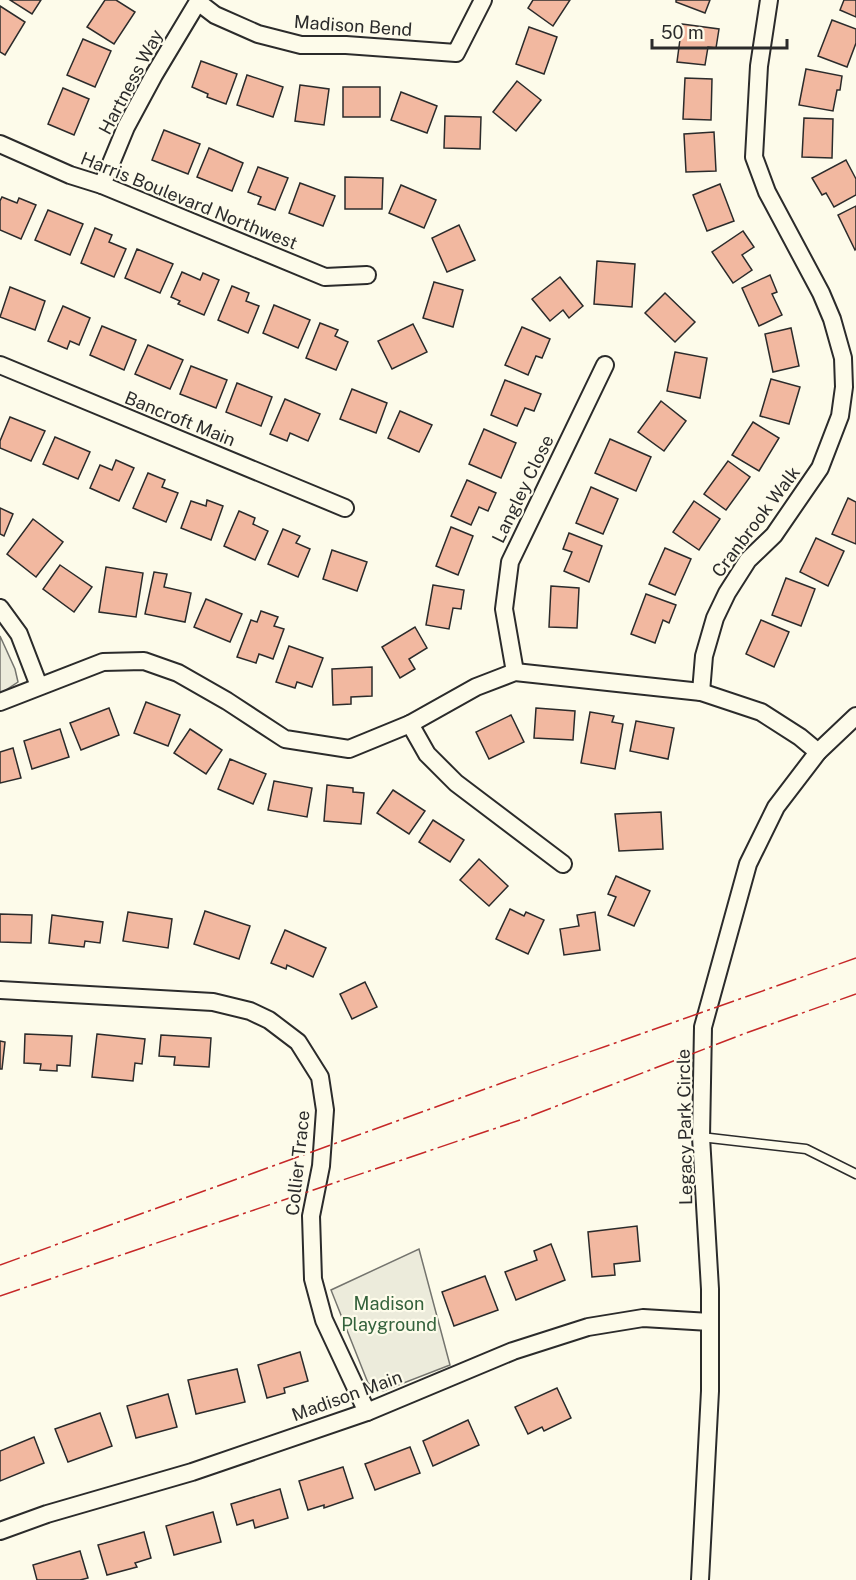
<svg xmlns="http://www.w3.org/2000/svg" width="856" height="1580" viewBox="0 0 856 1580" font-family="'Public Sans',sans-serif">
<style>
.green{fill:#ecebdb;stroke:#74746e;stroke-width:1.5}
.building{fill:#f2b8a0;stroke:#2b2b2b;stroke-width:1.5}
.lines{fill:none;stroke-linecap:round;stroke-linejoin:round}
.lane-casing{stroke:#2b2b2b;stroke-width:11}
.street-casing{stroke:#2b2b2b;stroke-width:20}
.lane{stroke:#fdfbea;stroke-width:8}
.street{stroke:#fdfbea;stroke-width:16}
.power{stroke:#c62828;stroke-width:1.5;stroke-dasharray:21 4.5 3 4.5;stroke-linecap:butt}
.labels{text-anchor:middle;stroke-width:4.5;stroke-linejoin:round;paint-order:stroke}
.street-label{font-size:18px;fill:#2b2b2b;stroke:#fdfbea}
.park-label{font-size:18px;fill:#34623c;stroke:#fdfbea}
</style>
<rect width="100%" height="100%" fill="#fdfbea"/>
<!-- green -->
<g class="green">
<polygon points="0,636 15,669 18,682 0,694"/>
<polygon points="419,1249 450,1365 383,1391 368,1383 331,1290"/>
</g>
<!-- building -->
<g class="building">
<polygon points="10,0 41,0 32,14"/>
<polygon points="105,0 116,0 135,12 114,44 87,27"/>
<polygon points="533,0 570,0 553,26 528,8"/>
<polygon points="676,0 710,0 705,13 676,2"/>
<polygon points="844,0 856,0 856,17 840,10"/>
<polygon points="0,6 25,22 5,55 0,52"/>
<polygon points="832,20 856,29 856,43 847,67 818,56"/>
<polygon points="682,24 719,29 716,48 708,47 705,65 677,62"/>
<polygon points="529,27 557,37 544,74 516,64"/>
<polygon points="83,39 111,51 95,87 67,75"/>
<polygon points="201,61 237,74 226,104 207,97 208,94 192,87"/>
<polygon points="806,69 842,76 840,90 837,90 833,111 799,105"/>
<polygon points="247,75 283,87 273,117 237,105"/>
<polygon points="685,78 712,79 711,120 683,119"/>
<polygon points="517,81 541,100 516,131 493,112"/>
<polygon points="300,85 329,89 324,125 295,121"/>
<rect x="343" y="87" width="37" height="30"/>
<polygon points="63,88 89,99 74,135 48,124"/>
<polygon points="401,92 437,106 427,133 391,120"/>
<polygon points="445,116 481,117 480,149 444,148"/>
<polygon points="804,118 833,119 832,158 802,157"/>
<polygon points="164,130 200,144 188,174 152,160"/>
<polygon points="714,132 716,171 686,172 684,134"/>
<polygon points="209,148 243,163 232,191 197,177"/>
<polygon points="846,160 856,179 856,195 834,207 826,193 822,195 812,178"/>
<polygon points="258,167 288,178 275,210 258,204 261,197 248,192"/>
<polygon points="345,177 383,178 382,209 345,209"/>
<polygon points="300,183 335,196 323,226 289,213"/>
<polygon points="720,184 734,221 707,231 693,195"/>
<polygon points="401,185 436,200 424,228 389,213"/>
<polygon points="2,197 17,203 19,198 36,205 21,239 0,230 0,201"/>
<polygon points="856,206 856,249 855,250 838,215"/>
<polygon points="48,210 83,224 70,255 35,240"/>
<polygon points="459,225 475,260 447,272 432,238"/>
<polygon points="95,228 112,235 109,242 126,249 114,277 81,263"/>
<polygon points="743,231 754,247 742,255 752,270 733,283 712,252"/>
<polygon points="137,249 173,264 160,293 125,278"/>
<polygon points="597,261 635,264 632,307 594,304"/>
<polygon points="182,272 200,280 203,273 219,280 204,315 178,304 180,301 171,297"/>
<polygon points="770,275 777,292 772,294 782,315 759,326 742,288"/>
<polygon points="560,277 583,306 569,318 563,310 550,321 532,299"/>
<polygon points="434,282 463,290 453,327 423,318"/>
<polygon points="232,286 249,293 246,301 259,306 248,333 218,320"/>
<polygon points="10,287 45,301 35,330 0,317"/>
<polygon points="665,293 695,322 675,342 645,313"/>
<polygon points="274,305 310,320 298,348 263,333"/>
<polygon points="63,306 90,318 79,345 70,341 67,349 48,341"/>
<polygon points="320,323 338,330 335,336 348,342 336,370 306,358"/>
<polygon points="413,324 427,352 392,369 378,341"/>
<polygon points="102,326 136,340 124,370 90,355"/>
<polygon points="522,327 550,339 542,358 536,356 528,375 505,365"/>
<polygon points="791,328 799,366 773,372 765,334"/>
<polygon points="148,345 183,360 170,389 135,374"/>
<polygon points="675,352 707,358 700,398 667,391"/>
<polygon points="191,366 227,380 216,408 180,394"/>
<polygon points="771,379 800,387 789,424 760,416"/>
<polygon points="505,380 541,394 534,411 525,408 517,426 491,415"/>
<polygon points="237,383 272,397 261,426 226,412"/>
<polygon points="352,389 387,403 376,433 340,419"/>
<polygon points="285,399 320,414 308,441 290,433 287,441 270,434"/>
<polygon points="661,401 686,421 664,451 638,432"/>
<polygon points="400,411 432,425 419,452 388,438"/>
<polygon points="10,417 45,431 31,461 0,448 0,441"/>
<polygon points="753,422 779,438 759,471 732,455"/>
<polygon points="484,429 516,443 501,478 469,464"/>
<polygon points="55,437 90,452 78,479 43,464"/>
<polygon points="610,439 651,457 636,491 595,473"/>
<polygon points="116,460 134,468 119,501 90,488 100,465 112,470"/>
<polygon points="728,461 750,477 726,510 704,494"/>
<polygon points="148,473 165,480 162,487 178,493 166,522 133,508"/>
<polygon points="467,480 496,493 488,511 479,507 471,525 451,516"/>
<polygon points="591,487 618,499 603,534 576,523"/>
<polygon points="848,498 856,502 856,544 832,534"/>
<polygon points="207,500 223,506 211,540 181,528 191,501 206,506"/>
<polygon points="694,501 720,519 699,550 673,532"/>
<polygon points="0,508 13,514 4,536 0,534"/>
<polygon points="239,511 255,518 253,524 268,531 255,560 224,546"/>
<polygon points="33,519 63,542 36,577 7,554"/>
<polygon points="451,527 473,536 458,575 436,566"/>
<polygon points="283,529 300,536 296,543 310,549 298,577 268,564"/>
<polygon points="569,533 602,546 589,582 564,571 572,552 563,549"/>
<polygon points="816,538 844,551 828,586 800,572"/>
<polygon points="665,548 691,559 675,595 649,584"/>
<polygon points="332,550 367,562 357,591 323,579"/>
<polygon points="60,565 92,587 74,612 43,589"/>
<polygon points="106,567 143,573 136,617 99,612"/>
<polygon points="154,572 167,574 164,587 191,593 185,622 145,614"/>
<polygon points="786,578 815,589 801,626 772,615"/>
<polygon points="433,585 464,590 461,609 453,608 449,629 426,625"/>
<polygon points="551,586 579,588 577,628 549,627"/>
<polygon points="646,594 676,605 669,623 663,620 655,643 631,634"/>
<polygon points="206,599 242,614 230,642 194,627"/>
<polygon points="261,611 278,617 274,626 284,629 273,659 259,654 256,663 237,657 251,620 257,622"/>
<polygon points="761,620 789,632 774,667 746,654"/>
<polygon points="415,627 427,648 409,659 415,669 400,678 382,647"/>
<polygon points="289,646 323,658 312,687 297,682 295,688 276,682"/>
<polygon points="372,667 372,696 351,697 351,704 333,705 332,669"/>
<polygon points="146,702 180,715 168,746 134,733"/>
<polygon points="109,708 119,735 81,750 70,723"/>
<polygon points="536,708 575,711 573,740 534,738"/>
<polygon points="590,712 614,716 612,722 623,724 615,769 581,763"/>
<polygon points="511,715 524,742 489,759 476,732"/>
<polygon points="636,721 674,728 668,759 630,751"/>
<polygon points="60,729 69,757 32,769 24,741"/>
<polygon points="190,729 222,750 206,774 174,753"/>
<polygon points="13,748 21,778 0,783 0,752"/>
<polygon points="230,759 266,774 253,804 218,789"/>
<polygon points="274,781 312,788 307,817 268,810"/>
<polygon points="327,785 353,788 353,792 364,793 361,824 324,821"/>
<polygon points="393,790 425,811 409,834 377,813"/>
<polygon points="661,812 663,849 619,851 615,814"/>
<polygon points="433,820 464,840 450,862 419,842"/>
<polygon points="479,859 508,886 489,906 460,880"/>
<polygon points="616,876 650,891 634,926 608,915 616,897 608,894"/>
<polygon points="510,909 524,916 526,912 544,920 528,954 496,939"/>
<polygon points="205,911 250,926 239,959 194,944"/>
<polygon points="128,912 172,919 168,948 123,941"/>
<polygon points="595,912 600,950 564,955 560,929 579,926 577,915"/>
<polygon points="0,914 32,915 31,943 0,942"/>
<polygon points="52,915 103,922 100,943 85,941 84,947 49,943"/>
<polygon points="285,930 326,948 313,977 287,965 286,969 271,963"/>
<polygon points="365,982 377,1007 352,1019 340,994"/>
<polygon points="25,1034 72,1036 70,1066 57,1065 57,1071 40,1070 41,1064 24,1063"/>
<polygon points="97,1034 145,1039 142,1064 135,1063 133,1081 92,1077"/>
<polygon points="161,1035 211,1038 209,1067 174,1065 175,1057 159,1056"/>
<polygon points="0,1041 5,1042 2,1069 0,1069"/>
<polygon points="637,1226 640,1261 614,1264 615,1275 592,1277 588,1232"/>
<polygon points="551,1244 565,1280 516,1300 505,1272 537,1260 534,1251"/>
<polygon points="485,1276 498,1310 454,1326 442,1292"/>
<polygon points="300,1352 308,1381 284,1388 285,1393 267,1398 258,1365"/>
<polygon points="237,1369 245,1402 196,1414 188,1380"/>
<polygon points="557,1388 571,1418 544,1431 542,1427 528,1434 515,1407"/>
<polygon points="168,1394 177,1427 136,1438 127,1406"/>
<polygon points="100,1413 112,1446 68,1462 55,1429"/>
<polygon points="468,1420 479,1445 433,1466 423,1441"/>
<polygon points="34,1437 44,1463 0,1481 0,1451"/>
<polygon points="410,1447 420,1473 375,1490 365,1464"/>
<polygon points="343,1467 353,1498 324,1508 324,1505 308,1510 299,1481"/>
<polygon points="280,1489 288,1518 255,1528 253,1520 237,1525 231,1504"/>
<polygon points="213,1512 221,1542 174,1555 166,1526"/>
<polygon points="144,1532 151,1558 135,1563 137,1567 107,1575 98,1545"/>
<polygon points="80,1551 88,1578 80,1580 37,1580 33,1565"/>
</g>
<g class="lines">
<defs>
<polyline id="lane" points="701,1137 806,1149 856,1174"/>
<g id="street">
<polyline points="198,2 215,15 258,34 301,45 346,45 456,53 483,0"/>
<polyline points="0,144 70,175 102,185 325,277 367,275"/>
<polyline points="102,185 126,127 154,75 199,0"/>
<polyline points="0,365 345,508"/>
<polyline points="0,608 19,634 39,686"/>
<polyline points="515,672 504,609 510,562 605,365"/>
<polyline points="701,692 704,656 715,618 727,593 748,560 774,535 820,468 840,416 844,387 843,358 832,319 821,293 767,192 754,157 759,66 769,0"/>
<polyline points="0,702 103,662 144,661 178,673 227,701 285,739 349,749 410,724 476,687 515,672 701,692 761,712 800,737 818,752"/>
<polyline points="410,724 427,754 456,783 563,864"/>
<polyline points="0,990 213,1002 250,1011 269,1020 298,1042 320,1077 325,1110 321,1166 311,1216 313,1279 324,1320 367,1412"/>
<polyline points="0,1531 47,1514 192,1472 367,1412 513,1351 588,1327 643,1318 710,1322"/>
<polyline points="700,1580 710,1391 710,1289 701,1137 703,1027 748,864 776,807 818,752 856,716"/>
</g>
</defs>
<!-- lane casing -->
<use href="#lane" class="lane-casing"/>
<!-- street casing -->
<use href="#street" class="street-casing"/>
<!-- lane -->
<use href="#lane" class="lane"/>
<!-- street -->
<use href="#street" class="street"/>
<!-- power -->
<g class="power">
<polyline points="0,1265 510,1080 856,958"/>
<polyline points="0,1296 523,1119 746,1033 856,994"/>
</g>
</g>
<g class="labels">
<!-- street labels -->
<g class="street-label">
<text transform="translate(353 26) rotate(4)" y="6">Madison Bend</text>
<text transform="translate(131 82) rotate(-62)" y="6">Hartness Way</text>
<text transform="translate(189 201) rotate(22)" y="6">Harris Boulevard Northwest</text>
<text transform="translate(180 419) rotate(22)" y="6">Bancroft Main</text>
<text transform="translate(523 489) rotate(-64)" y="6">Langley Close</text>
<text transform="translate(756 522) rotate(-53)" y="6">Cranbrook Walk</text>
<text transform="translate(685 1127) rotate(-91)" y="6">Legacy Park Circle</text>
<text transform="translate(298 1163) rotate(-84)" y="6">Collier Trace</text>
<text transform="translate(347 1396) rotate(-20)" y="6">Madison Main</text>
</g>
<!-- park labels -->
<g class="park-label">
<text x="389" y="1310">Madison<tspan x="389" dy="21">Playground</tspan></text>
</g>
</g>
<!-- scale -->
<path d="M652 39v9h135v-9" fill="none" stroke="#2b2b2b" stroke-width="3"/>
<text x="661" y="39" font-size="18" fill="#2b2b2b" stroke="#fdfbea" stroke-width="4.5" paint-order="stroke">50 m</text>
</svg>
